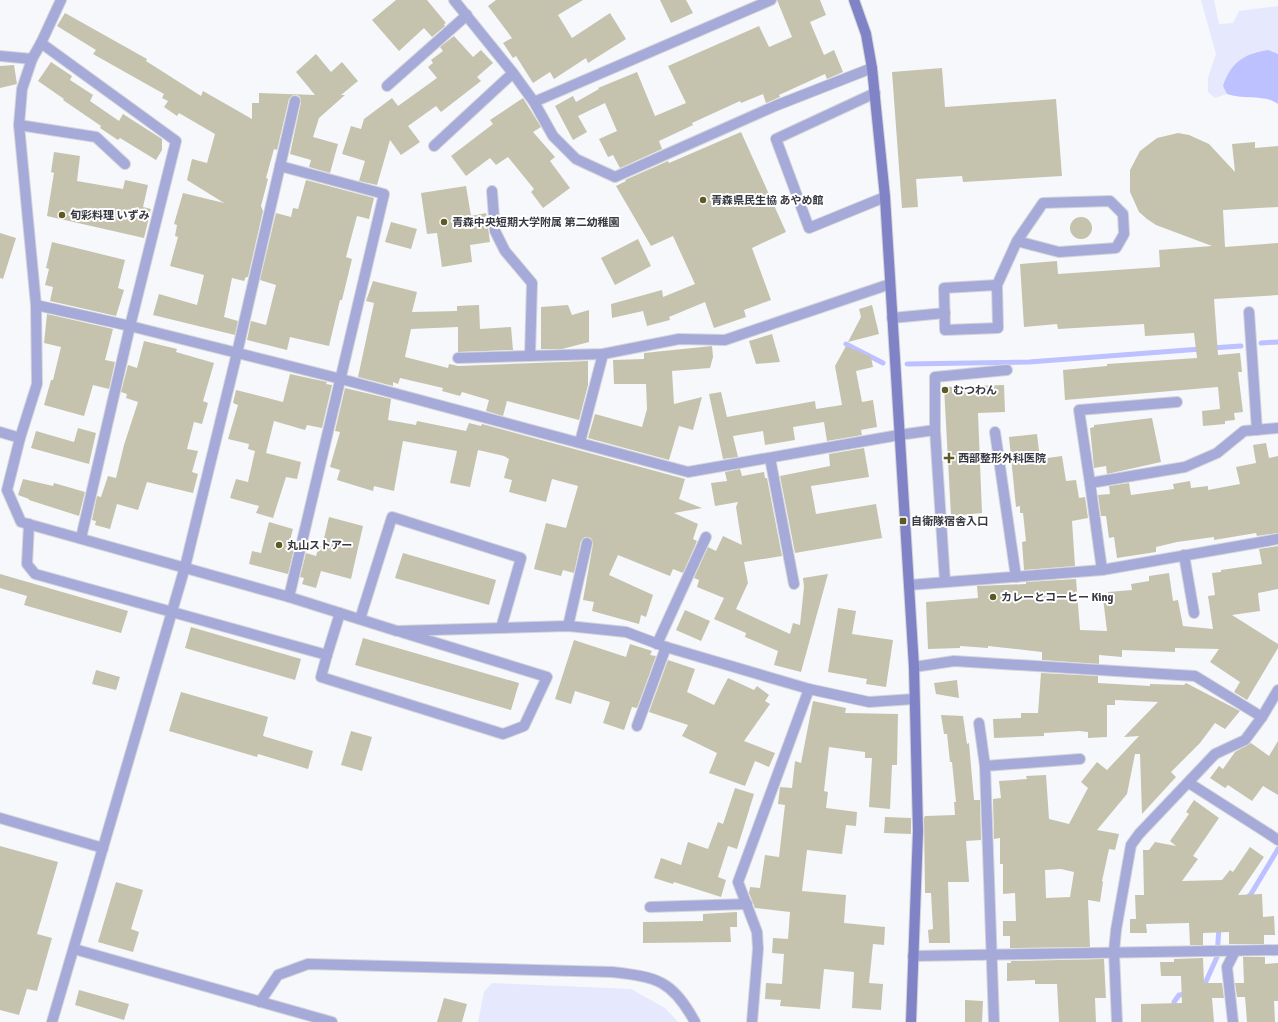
<svg xmlns="http://www.w3.org/2000/svg" width="1278" height="1022" viewBox="0 0 1278 1022" font-family="Signika,'Noto Sans JP',sans-serif">
<style>
.green{fill:#e6e8fe}
.water{fill:#bdc1ff}
.lines{fill:none;stroke-linecap:round;stroke-linejoin:round}
.stream{stroke:#bdc1ff;stroke-width:5}
.building{fill:#c5c3ad;fill-rule:evenodd}
.lane-casing{stroke:#d4d5da;stroke-width:12}
.street-casing{stroke:#d4d5da;stroke-width:12}
.secondary-casing{stroke:#d4d5da;stroke-width:12}
.lane{stroke:#a6aad8;stroke-width:10}
.street{stroke:#a6aad8;stroke-width:10}
.secondary{stroke:#8083c5;stroke-width:10}
.poi-dot{fill:#5e5925;stroke:#fff;stroke-width:1.5}
.labels{text-anchor:middle;stroke-width:4;stroke-linejoin:round;paint-order:stroke}
.poi-label{font-size:11px;font-weight:bold;fill:#373841;stroke:#fff;text-anchor:start}
</style>
<rect width="100%" height="100%" fill="#f7f8fc"/>
<!-- green -->
<g class="green">
<path d="M1201,0H1214L1219,24L1233,23L1239,11L1278,6V54C1249,42 1239,66 1223,86L1227,94L1215,98L1208,92V78L1216,54Z"/>
<polygon points="492,983 631,989 665,1008 678,1022 478,1022 484,992"/>
</g>
<!-- water -->
<path class="water" d="M1268,50L1278,54V104C1265,94 1244,100 1227,94L1223,86C1230,63 1245,53 1268,50Z"/>
<g class="lines">
<!-- stream -->
<g class="stream">
<polyline points="1261,343 1278,342"/>
<polyline points="846,344 883,363"/>
<polyline points="1211,348 1241,346"/>
<polyline points="907,364 1029,362 1201,349"/>
<polyline points="1246,899 1251,894 1278,849"/>
<polyline points="1203,988 1217,957 1219,927"/>
<polyline points="1175,1022 1174,1002 1179,995 1189,994"/>
</g>
</g>
<!-- building -->
<g class="building">
<polygon points="396,0 427,0 446,23 444,24 445,26 432,37 424,28 399,51 372,20"/>
<polygon points="496,0 583,0 558,15 572,38 610,13 626,39 588,63 586,58 554,79 550,72 533,83 516,56 513,58 503,43 512,38 488,6"/>
<polygon points="660,0 686,0 693,13 671,23"/>
<polygon points="777,0 820,0 826,15 810,22 824,55 834,50 843,72 827,79 825,74 779,95 780,97 766,103 763,94 741,103 740,101 692,123 693,125 659,141 662,149 620,168 613,155 608,157 599,139 617,131 605,103 578,116 587,132 573,140 555,106 573,96 576,102 599,89 598,88 637,72 655,116 686,103 668,66 759,26 769,47 792,37"/>
<polygon points="65,13 147,59 146,61 201,96 203,91 252,119 252,103 259,103 259,93 315,95 296,72 316,54 331,72 342,62 358,81 341,95 345,95 319,118 313,137 338,144 330,173 309,167 311,160 290,154 301,102 300,97 297,95 293,95 289,99 277,150 274,149 266,178 268,179 261,206 263,211 248,277 246,277 244,281 232,278 224,317 238,321 235,335 153,315 159,294 197,305 204,275 170,266 178,237 175,236 177,225 174,224 183,193 224,203 187,180 192,159 207,163 215,134 179,113 177,116 164,107 168,101 162,98 164,94 93,54 96,50 57,26"/>
<polygon points="454,36 473,57 481,50 493,63 477,77 481,81 441,112 436,106 408,126 420,142 401,155 390,140 377,185 359,181 365,161 342,154 351,126 361,129 364,119 392,98 398,106 437,78 428,67 433,63 431,60 443,51 440,47"/>
<polygon points="51,62 72,76 70,80 93,95 90,101 119,121 123,114 162,139 162,150 156,160 120,138 118,140 100,128 101,126 63,100 64,99 38,81"/>
<polygon points="14,65 17,84 0,88 0,66"/>
<polygon points="942,68 945,107 1056,99 1062,176 963,182 962,176 916,179 918,207 902,208 892,72"/>
<polygon points="523,98 541,127 533,132 555,157 550,161 570,188 543,208 531,192 534,189 508,157 496,165 490,158 466,176 451,156 493,124 490,120"/>
<polygon points="741,132 786,232 752,248 771,300 744,310 746,317 714,328 705,302 669,317 670,320 647,326 643,311 612,318 611,304 662,290 663,297 695,284 673,236 651,246 616,186 626,181 625,180 668,161 669,163"/>
<polygon points="1178,133 1189,135 1209,144 1235,172 1232,144 1255,142 1255,148 1278,146 1278,207 1223,210 1225,247 1278,243 1278,295 1214,299 1218,355 1240,353 1242,372 1238,372 1243,412 1234,413 1235,420 1225,421 1225,424 1203,426 1202,411 1220,409 1218,387 1065,400 1063,370 1107,366 1107,364 1197,358 1194,333 1145,336 1144,324 1058,329 1057,324 1024,327 1020,264 1057,261 1058,274 1160,267 1159,250 1212,246 1156,225 1147,219 1139,212 1130,192 1130,170 1140,151 1157,138"/>
<polygon points="54,152 80,156 77,181 123,189 125,180 148,185 143,207 151,209 144,238 47,216 54,173 51,172"/>
<polygon points="306,180 374,198 369,219 357,216 346,257 352,259 342,300 340,300 329,346 290,337 287,350 247,340 251,321 266,325 276,285 260,280 276,213 291,217 293,208 298,209"/>
<polygon points="466,186 471,216 486,213 490,242 470,245 472,262 442,267 437,233 427,234 421,193"/>
<circle cx="1081" cy="228" r="11"/>
<polygon points="391,222 417,229 411,249 385,242"/>
<polygon points="0,233 16,238 3,279 0,278"/>
<polygon points="638,239 651,266 615,285 601,258"/>
<polygon points="52,242 125,260 118,288 124,290 116,316 50,301 53,287 45,285 49,269 46,268"/>
<polygon points="373,281 417,292 412,312 457,311 457,306 479,305 480,329 511,327 513,350 458,352 458,327 411,329 405,357 448,368 449,364 458,366 588,361 588,385 579,420 507,401 503,416 486,411 489,400 462,392 460,396 442,391 443,388 400,378 398,384 393,382 393,386 358,377 374,303 366,301"/>
<polygon points="568,305 572,315 589,310 589,342 562,349 541,349 541,307"/>
<polygon points="872,305 879,334 848,342 861,317 859,309"/>
<polygon points="47,314 113,329 105,360 115,362 109,389 93,385 84,416 44,405 51,380 53,380 61,347 44,343"/>
<polygon points="772,334 780,362 756,364 749,341"/>
<polygon points="144,341 177,349 176,352 214,363 203,401 208,403 202,424 194,422 187,449 198,451 192,472 198,474 193,493 147,482 138,510 117,504 110,529 95,525 96,521 92,520 97,496 101,497 108,476 116,478 124,445 138,402 126,398 127,394 121,392 128,365 137,368"/>
<polygon points="712,346 713,357 710,368 672,371 674,404 702,397 693,430 679,426 669,460 588,438 595,414 642,427 647,409 646,384 614,384 613,360 644,359 644,353"/>
<polygon points="846,346 871,357 873,367 856,371 862,402 873,400 877,427 861,430 862,435 827,441 824,422 793,427 795,440 765,445 763,431 733,436 738,457 723,459 709,394 721,392 727,417 815,401 816,409 842,405 835,366"/>
<polygon points="290,374 327,382 326,384 332,385 322,428 307,425 305,430 274,421 266,453 301,462 297,479 286,477 273,518 256,513 259,506 230,498 236,479 248,482 255,451 248,449 249,444 228,439 238,405 233,403 236,390 283,402"/>
<polygon points="1004,385 1005,412 978,413 982,513 951,516 944,387"/>
<polygon points="345,388 391,399 388,420 416,425 417,421 466,431 469,423 481,426 482,424 685,479 679,499 702,508 674,513 698,524 693,539 697,541 683,573 673,569 670,576 618,555 609,575 653,595 646,617 641,615 639,624 592,611 594,602 583,600 593,544 591,538 585,537 581,541 574,573 563,570 561,576 534,569 546,523 566,528 578,486 552,479 546,502 509,492 512,480 504,478 509,459 504,456 478,450 470,487 450,483 457,451 403,441 394,491 374,486 373,491 337,480 340,470 330,467 340,432 335,431"/>
<polygon points="1152,418 1161,462 1107,474 1106,466 1094,468 1090,428 1094,427 1094,425"/>
<polygon points="78,428 96,433 89,464 31,448 36,431 74,442"/>
<polygon points="1037,434 1040,459 1062,456 1066,481 1076,480 1079,498 1085,497 1088,518 1072,521 1075,566 1024,570 1022,542 1026,541 1023,513 1020,513 1020,506 1016,507 1009,437"/>
<polygon points="1266,443 1269,458 1278,456 1278,533 1257,536 1256,533 1214,540 1214,537 1177,542 1156,547 1156,552 1117,558 1114,537 1109,538 1106,516 1101,516 1098,495 1110,494 1109,486 1129,483 1131,495 1174,489 1173,484 1190,481 1191,488 1208,486 1208,490 1240,484 1236,467 1256,463 1253,445"/>
<polygon points="864,448 869,477 811,486 816,514 876,504 882,538 795,553 780,476 830,466 829,454"/>
<polygon points="740,469 742,476 764,472 765,478 767,478 782,556 744,562 748,583 736,609 790,634 793,623 800,625 804,587 803,578 828,574 801,672 774,665 778,651 745,637 746,633 714,619 724,598 697,587 699,580 694,578 708,547 716,551 723,536 742,545 736,507 738,502 715,506 711,483 727,481 725,472"/>
<polygon points="23,479 53,486 54,483 85,492 79,516 29,500 29,499 18,495"/>
<polygon points="329,517 363,526 351,579 321,571 316,588 302,584 304,578 300,577 306,553 316,556 319,546 322,547"/>
<polygon points="269,522 293,529 288,548 294,549 288,574 249,564 252,551 261,553"/>
<polygon points="1278,546 1278,589 1258,593 1260,611 1232,615 1278,644 1278,648 1247,700 1234,692 1240,682 1210,662 1219,649 1175,648 1175,652 1122,650 1122,657 1099,655 1099,664 1042,660 1042,652 988,646 988,648 960,646 960,648 928,649 926,602 978,598 977,586 1026,584 1026,582 1076,579 1080,630 1107,631 1103,598 1108,597 1108,592 1132,590 1131,584 1149,581 1149,576 1169,573 1173,601 1178,600 1183,626 1213,629 1208,596 1215,595 1212,573 1221,572 1221,570 1262,564 1259,549"/>
<polygon points="403,553 496,580 489,605 395,578"/>
<polygon points="0,574 128,611 121,633 24,605 27,596 0,588"/>
<polygon points="838,608 856,611 852,634 893,640 886,687 866,684 867,679 828,672"/>
<polygon points="685,610 710,621 701,641 676,630"/>
<polygon points="191,627 301,659 295,680 185,648"/>
<polygon points="363,638 519,683 511,710 355,665"/>
<polygon points="574,640 626,657 630,644 652,651 650,655 656,656 637,708 632,707 624,730 603,723 610,702 575,691 571,704 555,699"/>
<polygon points="668,660 695,669 687,692 714,705 728,678 754,690 757,686 769,695 765,701 770,704 744,741 775,753 769,767 755,761 745,786 709,773 717,753 682,736 688,725 649,712"/>
<polygon points="96,670 120,677 116,690 92,684"/>
<path d="M1041,673L1098,676V683L1150,686V684L1184,685L1186,683L1240,711L1225,729L1215,723L1200,743L1171,772L1176,777L1142,814L1140,754H1135L1127,794L1097,830L1119,834L1115,850L1109,849L1102,881L1103,882L1100,902L1088,900L1090,947L1010,948V936H1003V921H1016L1015,893L1003,894V864H1000V838L994,839L993,799L1001,798L999,781L1027,779L1026,776L1046,775L1049,819L1069,824L1088,788L1081,782L1097,762L1107,770L1139,736L1124,737L1158,702L1115,700V705H1107V737L1088,738V732L1079,731L1044,733V736L994,738L993,719L1021,718V713H1038ZM1061,869L1074,872L1070,897L1046,898L1045,870Z"/>
<polygon points="957,680 959,698 936,694 934,683"/>
<polygon points="181,692 268,717 263,736 313,751 308,769 258,754 257,757 169,731"/>
<polygon points="813,701 846,708 845,713 898,714 897,765 892,765 890,809 869,807 872,758 865,758 865,752 829,747 824,791 828,792 826,808 857,812 856,826 846,825 842,854 807,850 802,891 846,895 844,923 885,927 884,945 873,944 869,983 883,984 881,1010 852,1008 854,972 824,969 820,1009 780,1006 781,1000 765,999 766,983 782,984 784,954 772,953 773,938 788,939 790,912 755,908 749,893 750,887 760,888 765,855 779,857 785,805 778,804 780,787 792,788 795,761 801,763"/>
<polygon points="941,715 963,716 967,744 969,743 974,800 980,800 981,840 966,841 969,882 948,882 950,943 929,943 928,930 933,929 931,893 925,893 924,818 925,816 955,815 954,802 956,802 952,762 950,762 947,734 944,734"/>
<polygon points="351,731 372,737 362,771 341,765"/>
<polygon points="1278,741 1278,795 1263,786 1252,801 1228,785 1225,788 1210,778 1219,766 1223,769 1235,752 1251,743 1269,756"/>
<polygon points="735,788 754,794 737,849 728,846 718,877 726,880 721,897 674,882 673,884 654,878 661,858 681,865 688,842 708,849 718,822 723,824"/>
<polygon points="1194,800 1219,818 1193,856 1198,859 1182,881 1222,880 1230,870 1233,872 1250,847 1264,857 1238,895 1262,894 1263,917 1274,916 1275,935 1264,935 1264,944 1229,944 1229,932 1203,933 1203,945 1190,945 1189,923 1146,924 1147,933 1130,933 1130,919 1136,919 1135,895 1144,895 1143,850 1149,850 1155,842 1176,846 1170,841 1189,814 1186,812"/>
<polygon points="885,817 911,818 911,834 884,833"/>
<polygon points="0,846 58,862 37,934 52,938 37,991 27,989 19,1015 0,1010"/>
<polygon points="116,882 143,890 131,929 139,932 133,952 98,942"/>
<polygon points="737,912 737,927 730,927 731,942 643,943 643,922 703,921 703,914"/>
<polygon points="1243,957 1265,957 1265,964 1278,963 1278,1001 1274,1001 1275,1022 1247,1022 1245,997 1237,997 1235,983 1244,983"/>
<polygon points="1203,958 1204,983 1222,983 1224,998 1212,998 1214,1022 1141,1022 1141,1004 1182,1003 1181,976 1161,976 1160,962 1174,962 1174,959"/>
<polygon points="1104,959 1106,998 1095,998 1096,1022 1059,1022 1057,984 1035,984 1035,980 1007,981 1007,963 1011,963 1011,961"/>
<polygon points="79,990 129,1004 124,1020 75,1005"/>
<polygon points="444,998 467,1004 462,1022 437,1022"/>
<polygon points="965,1000 983,1001 982,1022 965,1022"/>
</g>
<g class="lines">
<defs>
<g id="lane">
<polyline points="875,93 776,139 809,228 885,197"/>
<polyline points="19,125 96,137 125,164"/>
<polyline points="492,191 495,231 505,251 532,283 530,356"/>
<polyline points="997,285 1017,241 1043,203 1110,201 1123,214 1124,234 1116,248 1059,252 1017,241"/>
<polygon points="997,285 998,328 945,330 944,288"/>
<polyline points="1249,312 1257,430"/>
<polyline points="892,318 945,313"/>
<polyline points="935,430 945,582"/>
<polyline points="899,435 935,430 935,377 1007,370"/>
<polyline points="770,458 794,584"/>
<polyline points="1090,483 1079,410 1177,402"/>
<polyline points="29,524 27,564 35,574 327,655 340,613"/>
<polyline points="1184,555 1194,613"/>
<polyline points="360,619 392,517 521,558 501,628"/>
<polyline points="568,626 587,543"/>
<polyline points="657,644 706,537"/>
<polyline points="327,655 321,677 503,734 524,726 547,677 401,632"/>
<polyline points="637,726 666,647"/>
<polyline points="0,818 103,848"/>
<polyline points="1269,834 1278,840"/>
<polyline points="650,907 747,904"/>
<polyline points="74,949 332,1022"/>
<path d="M260,1002L278,975L308,964L612,972C657,977 672,980 695,1022"/>
<polyline points="52,1022 185,567"/>
</g>
<g id="street">
<polyline points="61,0 41,43 32,59 22,89 19,125 36,305 37,384 20,438 7,490 21,522 289,597 397,631 568,626 626,632 666,647 809,689 869,702 914,699"/>
<polyline points="454,0 513,73 534,102 553,136 576,159 615,177 775,106 872,68"/>
<polyline points="41,43 176,141 130,326 81,538"/>
<polyline points="0,56 32,59"/>
<polyline points="387,86 467,15"/>
<polyline points="534,102 771,0"/>
<polyline points="434,146 513,73"/>
<polyline points="280,166 384,194 289,597"/>
<polyline points="36,305 130,326 341,379 688,472 899,435"/>
<polyline points="458,358 603,354 679,339 725,340 890,284"/>
<polyline points="0,432 20,438"/>
<polyline points="995,432 1016,577"/>
<polyline points="580,442 603,354"/>
<polyline points="185,567 237,353 295,101"/>
<polyline points="1102,570 1090,483 1185,467 1217,453 1244,431 1278,428"/>
<polyline points="909,585 1102,570 1278,539"/>
<polyline points="914,667 954,661 1195,676 1262,717"/>
<polyline points="979,723 985,766"/>
<polyline points="1189,783 1269,834"/>
<polyline points="913,956 1278,950"/>
<polyline points="752,1022 758,949 757,932 738,882 809,689"/>
<polyline points="994,1022 985,766 1080,759"/>
<polyline points="1117,1022 1114,952 1116,930 1131,845 1139,834 1215,754 1245,740 1262,717 1278,690"/>
<polyline points="1233,1022 1227,967 1235,951"/>
</g>
<polyline id="secondary" points="854,0 866,34 872,68 885,197 914,667 918,831 911,1022"/>
</defs>
<!-- lane casing -->
<use href="#lane" class="lane-casing"/>
<!-- street casing -->
<use href="#street" class="street-casing"/>
<!-- secondary casing -->
<use href="#secondary" class="secondary-casing"/>
<!-- lane -->
<use href="#lane" class="lane"/>
<!-- street -->
<use href="#street" class="street"/>
<!-- secondary -->
<use href="#secondary" class="secondary"/>
</g>
<!-- markers -->
<g class="poi-dot">
<circle cx="703" cy="200" r="4"/>
<circle cx="62" cy="215" r="4"/>
<circle cx="444" cy="222" r="4"/>
<circle cx="945" cy="390" r="4"/>
<path d="M947 452h4v4h4v4h-4v4h-4v-4h-4v-4h4z"/>
<rect x="899" y="517" width="8" height="8" rx="2"/>
<circle cx="279" cy="545" r="4"/>
<circle cx="993" cy="597" r="4"/>
</g>
<g class="labels">
<!-- poi labels -->
<g class="poi-label">
<text x="711" y="204">青森県民生協 あやめ館</text>
<text x="70" y="219">旬彩料理 いずみ</text>
<text x="452" y="226">青森中央短期大学附属 第二幼稚園</text>
<text x="953" y="394">むつわん</text>
<text x="958" y="462">西部整形外科医院</text>
<text x="911" y="525">自衛隊宿舎入口</text>
<text x="287" y="549">丸山ストアー</text>
<text x="1001" y="601">カレーとコーヒー King</text>
</g>
</g>
</svg>
